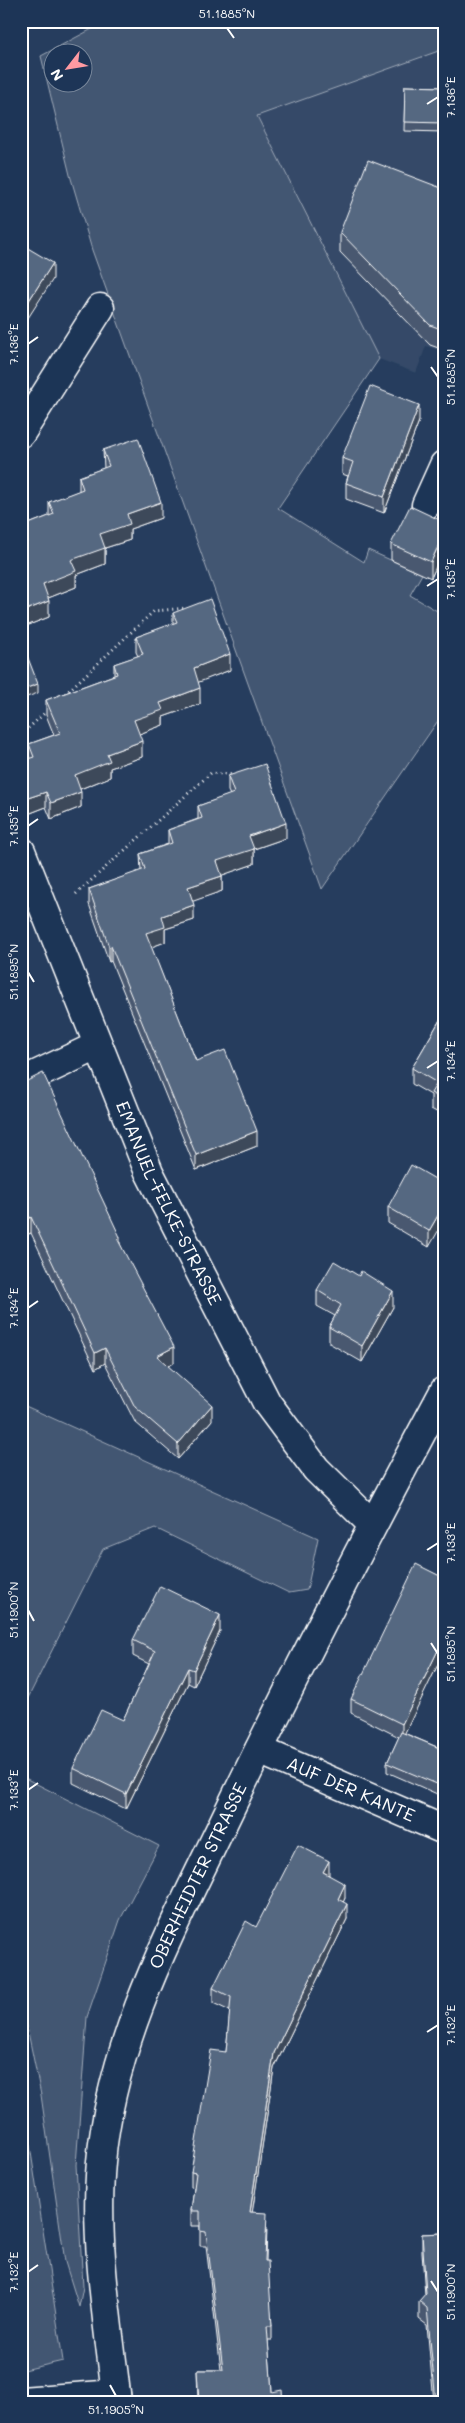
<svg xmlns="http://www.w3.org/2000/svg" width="465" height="2423" viewBox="0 0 465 2423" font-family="Mali,sans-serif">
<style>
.built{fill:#344a68}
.green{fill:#425672;stroke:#a0aab8;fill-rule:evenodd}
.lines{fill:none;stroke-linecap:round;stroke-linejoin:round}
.minor-casing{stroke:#fff;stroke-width:31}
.path{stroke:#fff;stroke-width:3;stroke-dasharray:1 4;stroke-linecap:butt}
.minor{stroke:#1d3557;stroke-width:28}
.wall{fill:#49596f;stroke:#fff}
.shaded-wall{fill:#3c485a;stroke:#fff}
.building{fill:#556781;stroke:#fff}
.ticks{fill:none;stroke:#fff;stroke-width:2}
.labels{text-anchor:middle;stroke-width:4.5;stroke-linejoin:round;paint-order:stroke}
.street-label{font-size:18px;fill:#fff;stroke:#1d3557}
.neatline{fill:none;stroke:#fff;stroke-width:2}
.ticks-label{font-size:12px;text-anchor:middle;fill:#fff}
</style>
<rect width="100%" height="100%" fill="#263d5e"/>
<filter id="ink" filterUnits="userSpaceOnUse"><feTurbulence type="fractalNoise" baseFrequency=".02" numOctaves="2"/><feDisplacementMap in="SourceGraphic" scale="10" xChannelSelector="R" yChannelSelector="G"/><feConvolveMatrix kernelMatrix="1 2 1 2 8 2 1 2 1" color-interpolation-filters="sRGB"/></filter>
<g filter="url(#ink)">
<!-- built -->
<polygon class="built" points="444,49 444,352 426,346 416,373 379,359 257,116"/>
<!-- green -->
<g class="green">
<path d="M107,21H444V49L257,116L379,359L278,508L364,562L368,550L422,574L410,595L444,615V712L322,889L92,250L70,175L41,56ZM52,52H82V82H52Z"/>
<polygon points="21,1404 318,1538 307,1590 289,1593 155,1528 103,1549 21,1712"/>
<polygon points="21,1776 159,1846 120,1920 87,2017 76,2165 83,2287 79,2307 65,2262 41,2095 21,1998"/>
<polygon points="21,2087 63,2361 24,2370 21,2369"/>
</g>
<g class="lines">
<defs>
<g id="minor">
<polyline points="21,433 100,308"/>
<polyline points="426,505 444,465"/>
<path id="s1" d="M21,851L149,1172L267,1403L316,1469L372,1524"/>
<polyline points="21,1082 97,1046"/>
<path id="s2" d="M259,1750L444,1830"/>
<polyline points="21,2401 116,2394"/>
<path id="s3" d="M117,2402C108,2324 94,2240 101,2162C112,2037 174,1926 227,1815C296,1672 369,1531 444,1391"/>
</g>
</defs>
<!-- minor casing -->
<use href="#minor" class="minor-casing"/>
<!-- path -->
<g class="path">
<polyline points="65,694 154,611 187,608"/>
<polyline points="21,735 48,710"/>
<polyline points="76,894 211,773 236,775"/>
</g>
<!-- minor -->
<use href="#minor" class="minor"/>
</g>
<!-- wall -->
<g class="wall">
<polygon points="405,86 444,87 444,132 404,131"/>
<polygon points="444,189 444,350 430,345 340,252 340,232"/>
<polygon points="419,421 384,513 346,499 346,483 348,476 342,474 342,458"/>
<polygon points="103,450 161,518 130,529 130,540 105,548 105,564 76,575 76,587 48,598 49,617 21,628 21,527 49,516 49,502 79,491 79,477 104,468"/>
<polygon points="444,522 444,549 431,578 391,560 391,544"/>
<polygon points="173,613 230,670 198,682 200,704 163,717 163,725 139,734 142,757 110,768 110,777 80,789 81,807 51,819 46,807 28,814 21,796 21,761 29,758 29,744 54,735 46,715 46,700 114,675 114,664 138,656 136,652 136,637 173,624"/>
<polygon points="228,776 286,838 254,849 254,864 222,875 222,891 192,901 194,920 165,929 165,942 151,947 196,1061 257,1146 196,1170 111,961 109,962 89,904 89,889 141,871 140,854 168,844 168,830 198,819 198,806 230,795 228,791"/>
<polygon points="444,1013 444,1116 431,1109 431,1095 412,1084 412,1068"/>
<polygon points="21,1081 120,1244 174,1363 168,1366 212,1420 178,1459 135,1422 105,1363 95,1369 31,1233 21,1237"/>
<polygon points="444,1184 429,1247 388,1223 388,1207"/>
<polygon points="359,1276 393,1307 362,1362 329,1343 329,1327 335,1316 317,1306 317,1290"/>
<polygon points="220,1631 194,1686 188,1683 126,1809 73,1783 73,1768 123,1720 149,1664 133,1656 133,1640"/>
<polygon points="444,1652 404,1733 444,1750 444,1797 387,1772 387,1763 399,1737 351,1713 351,1699"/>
<polygon points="329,1875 345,1898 343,1902 347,1919 274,2068 252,2212 267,2227 266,2261 272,2326 272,2340 268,2340 272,2392 283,2402 198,2402 197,2370 221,2370 206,2246 200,2246 200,2226 191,2226 191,2211 194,2188 191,2187 191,2172 226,2052 230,2011 213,2003 213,1988 256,1927"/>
<polygon points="442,2229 444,2229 444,2402 434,2402 427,2325 419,2319 419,2301 425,2295 422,2252 422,2234 442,2233"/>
</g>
<!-- shaded-wall -->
<g class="shaded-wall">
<polygon points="53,263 53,279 21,329 21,313"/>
<polygon points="419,405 419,421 384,513 384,497"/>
<polygon points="161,502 161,518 130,529 130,540 105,548 105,564 76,575 76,587 43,600 43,584 71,560 100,534 127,514"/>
<polygon points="444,533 444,549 431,578 431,562"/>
<polygon points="49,601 49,617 21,628 21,612"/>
<polygon points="230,654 230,670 194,684 194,668"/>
<polygon points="38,684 38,693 21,699 21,690"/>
<polygon points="200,688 200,704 163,717 163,725 134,736 134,720 160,703"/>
<polygon points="142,741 142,757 110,768 110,777 75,791 75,775 107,754"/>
<polygon points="46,792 46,807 28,814 28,798"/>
<polygon points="81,792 81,807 51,819 51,803"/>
<polygon points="286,823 286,838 254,849 254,864 217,877 217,861 249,836"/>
<polygon points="222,876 222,891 188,903 188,887"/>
<polygon points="194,905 194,920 165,929 165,942 146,949 146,933 162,916"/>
<polygon points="111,946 111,961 109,962 109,947"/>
<polygon points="23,997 23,1018 21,1018 21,998"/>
<polygon points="257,1131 257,1146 196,1170 196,1155"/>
<polygon points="444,1205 444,1221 429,1247 429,1231"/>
<polygon points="31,1217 31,1233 21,1237 21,1222"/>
<polygon points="120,1237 120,1252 117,1238"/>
<polygon points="393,1291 393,1307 362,1362 362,1346"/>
<polygon points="174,1347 174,1363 157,1371 157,1356"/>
<polygon points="105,1348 105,1363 95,1369 95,1353"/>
<polygon points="212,1405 212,1420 178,1459 178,1444"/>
<polygon points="220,1615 220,1631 194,1686 194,1670"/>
<polygon points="444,1638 444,1652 402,1739 402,1724"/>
<polygon points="188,1668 188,1683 126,1809 126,1794"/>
<polygon points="329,1861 329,1875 323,1872"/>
<polygon points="345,1884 345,1898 338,1914 338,1899"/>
<polygon points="347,1904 347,1919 274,2068 250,2227 250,2212 274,2053"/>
</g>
<!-- building -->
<g class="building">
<polygon points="405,86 444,87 444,123 404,122"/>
<polygon points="368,160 444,189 444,330 430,325 340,232"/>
<polygon points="21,244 53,263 21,313"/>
<polygon points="370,386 419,405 384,497 346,483 353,462 342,458"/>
<polygon points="138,438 161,502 127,514 130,524 100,534 105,548 71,560 76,571 43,584 49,601 21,612 21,544 27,542 21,527 54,514 49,502 83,489 79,477 109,466 103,450"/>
<polygon points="410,506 444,522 444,533 431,562 391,544"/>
<polygon points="210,599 230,654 194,668 200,688 160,703 163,710 134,720 142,741 107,754 110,761 75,775 81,792 51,803 46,792 28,798 21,781 21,761 34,757 29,744 60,733 46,700 117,674 114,664 143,654 136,637 177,622 173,613"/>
<polygon points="21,640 38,684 21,690"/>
<polygon points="265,764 286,823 249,836 254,849 217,861 222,876 188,887 194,905 162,916 165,927 146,933 196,1061 225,1050 257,1131 196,1155 111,946 109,947 89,889 145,869 140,854 172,843 168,830 202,818 198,806 234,793 228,776"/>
<polygon points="444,1013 444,1100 431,1093 437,1083 412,1068"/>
<polygon points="43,1073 120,1237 117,1238 174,1347 157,1356 212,1405 178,1444 135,1407 105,1348 95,1353 31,1217 21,1222 21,1081 27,1081"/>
<polygon points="411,1165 444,1184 444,1205 429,1231 388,1207"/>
<polygon points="334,1261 359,1276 361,1271 393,1291 362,1346 329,1327 341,1305 317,1290"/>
<polygon points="416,1564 444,1578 444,1638 402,1724 351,1699"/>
<polygon points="160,1586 220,1615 194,1670 188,1668 126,1794 73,1768 101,1710 123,1720 155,1651 133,1640"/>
<polygon points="401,1732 444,1750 444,1787 387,1763"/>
<polygon points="298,1845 329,1861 323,1872 345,1884 338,1899 347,1904 274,2053 250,2212 267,2213 265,2261 268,2261 272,2326 267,2326 272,2392 282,2390 283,2402 199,2402 197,2370 223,2370 206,2232 200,2231 200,2211 191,2211 196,2173 191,2172 211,2050 226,2052 231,1997 213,1988 246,1921 256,1927"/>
<polygon points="442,2229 444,2229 444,2402 436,2402 427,2308 419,2301 426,2293 422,2234 443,2233"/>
</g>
</g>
<!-- ticks -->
<path class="ticks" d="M227,28L234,38M427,104L438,97M28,344L38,337M431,367L438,377M427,586L438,579M28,826L38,819M28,972L34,982M427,1068L438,1061M28,1308L38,1301M427,1550L438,1543M28,1610L34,1621M431,1643L438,1654M28,1790L38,1783M427,2032L438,2025M28,2272L38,2265M431,2281L438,2292M110,2385L116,2396"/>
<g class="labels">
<!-- street labels -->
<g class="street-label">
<text dy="6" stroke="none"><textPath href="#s1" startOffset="382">EMANUEL-FELKE-STRASSE</textPath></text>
<text dy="6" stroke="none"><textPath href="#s2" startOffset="100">AUF DER KANTE</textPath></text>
<text dy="6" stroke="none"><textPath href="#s3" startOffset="545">OBERHEIDTER STRASSE</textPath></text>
</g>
</g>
<!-- margin -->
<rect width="465" height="2423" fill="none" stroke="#1d3557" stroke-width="55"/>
<!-- north arrow -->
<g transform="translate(68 68) rotate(239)"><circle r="24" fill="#1d3557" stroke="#77869a"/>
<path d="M0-4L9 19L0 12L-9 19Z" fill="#ff9aa2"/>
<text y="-8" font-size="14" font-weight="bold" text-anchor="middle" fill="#ffffff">N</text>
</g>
<rect x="28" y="28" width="410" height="2368" class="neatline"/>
<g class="ticks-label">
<text x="227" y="18">51.1885°N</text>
<text transform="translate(451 97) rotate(-90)" y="4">7.136°E</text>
<text transform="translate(14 344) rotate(-90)" y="4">7.136°E</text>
<text transform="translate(451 377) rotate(-90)" y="4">51.1885°N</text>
<text transform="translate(451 579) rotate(-90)" y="4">7.135°E</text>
<text transform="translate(14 826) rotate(-90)" y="4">7.135°E</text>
<text transform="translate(14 972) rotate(-90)" y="4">51.1895°N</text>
<text transform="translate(451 1061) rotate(-90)" y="4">7.134°E</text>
<text transform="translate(14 1308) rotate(-90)" y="4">7.134°E</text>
<text transform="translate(451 1543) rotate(-90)" y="4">7.133°E</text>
<text transform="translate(14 1610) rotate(-90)" y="4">51.1900°N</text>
<text transform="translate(451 1654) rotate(-90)" y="4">51.1895°N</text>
<text transform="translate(14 1790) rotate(-90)" y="4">7.133°E</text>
<text transform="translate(451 2025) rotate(-90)" y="4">7.132°E</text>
<text transform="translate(14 2272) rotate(-90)" y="4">7.132°E</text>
<text transform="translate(451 2292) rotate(-90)" y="4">51.1900°N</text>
<text x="116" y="2414">51.1905°N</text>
</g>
</svg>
